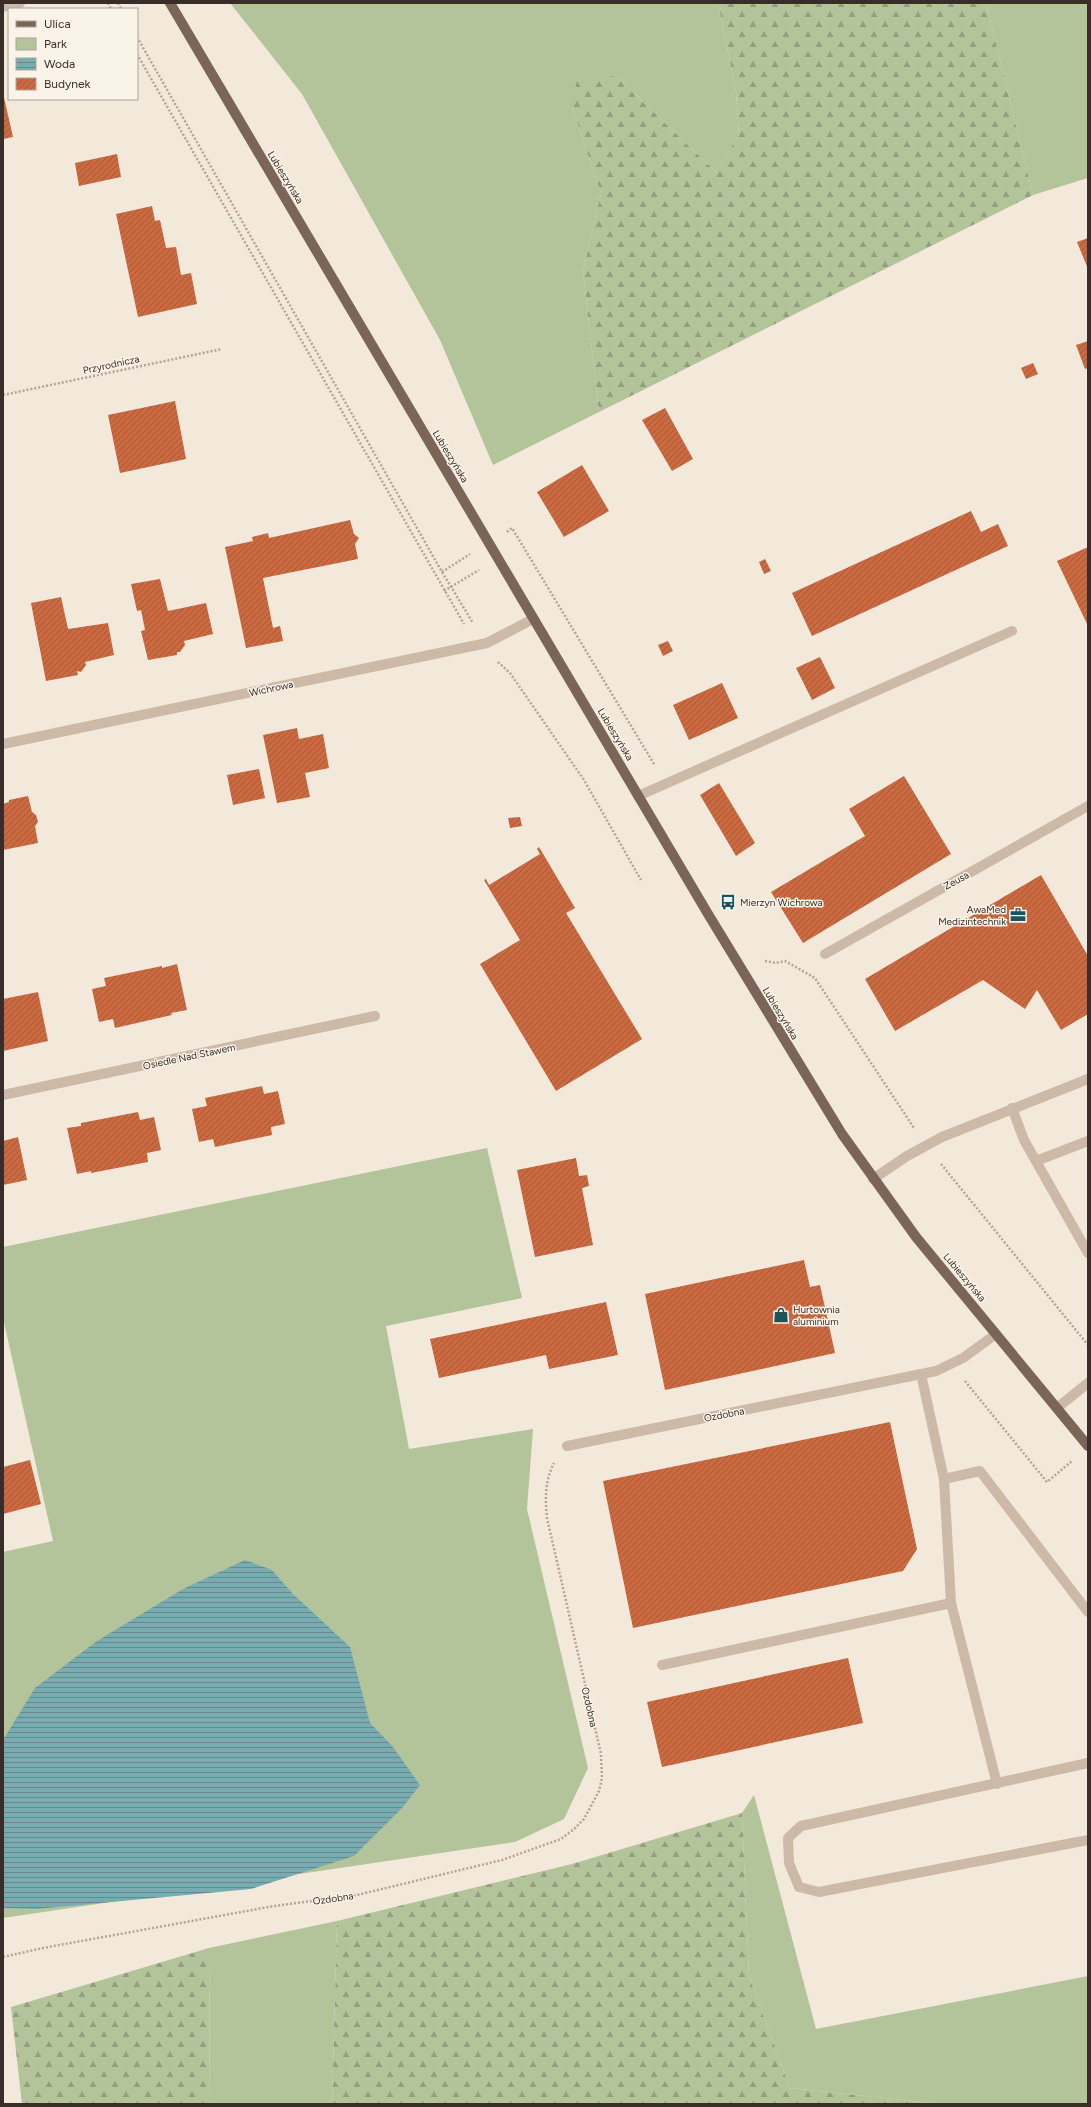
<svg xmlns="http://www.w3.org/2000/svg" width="1091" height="2107" viewBox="0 0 1091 2107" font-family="Figtree,sans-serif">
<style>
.green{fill:#b3c39a}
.forest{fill:url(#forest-firs)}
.water{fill:url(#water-rules)}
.building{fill:url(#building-hatch)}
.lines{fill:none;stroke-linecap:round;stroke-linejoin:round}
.path{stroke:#b8a391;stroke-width:2.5;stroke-dasharray:2 2;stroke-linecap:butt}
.service{stroke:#ccb9a7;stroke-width:10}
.minor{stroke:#ccb9a7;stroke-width:10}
.primary{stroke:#7a6558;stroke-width:10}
.labels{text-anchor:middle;stroke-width:3;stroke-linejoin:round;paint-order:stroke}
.street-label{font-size:10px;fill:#382d28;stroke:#faf3e8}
.poi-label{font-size:10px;fill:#382d28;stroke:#faf3e8;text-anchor:start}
</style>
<defs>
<pattern id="forest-firs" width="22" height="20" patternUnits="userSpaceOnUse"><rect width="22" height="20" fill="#b3c39a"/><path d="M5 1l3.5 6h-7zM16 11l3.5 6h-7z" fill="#939f7e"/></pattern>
<pattern id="water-rules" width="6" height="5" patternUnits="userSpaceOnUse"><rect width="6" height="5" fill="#79acb1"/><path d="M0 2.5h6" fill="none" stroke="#648c90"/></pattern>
<pattern id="building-hatch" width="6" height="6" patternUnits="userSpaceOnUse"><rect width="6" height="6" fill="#cb6a41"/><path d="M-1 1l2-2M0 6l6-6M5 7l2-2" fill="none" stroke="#a65836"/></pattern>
</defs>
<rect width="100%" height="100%" fill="#f3e9db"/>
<!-- green -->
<g class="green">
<polygon points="230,3 718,3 736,91 739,136 716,172 616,76 572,107 601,193 583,271 599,412 493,465 440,340 302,94"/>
<polygon points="986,3 1088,3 1088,178 1033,195"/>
<polygon points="487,1148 522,1298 386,1326 409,1449 533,1429 527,1509 588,1768 564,1819 515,1842 3,1918 3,1552 53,1541 3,1318 3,1247"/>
<polygon points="754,1795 816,2029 1088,1976 1088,2104 941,2104 790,2088 749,1976 742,1813"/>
<polygon points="337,1921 332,2104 210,2104 209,1948"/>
</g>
<!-- forest -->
<g class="forest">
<polygon points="718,3 986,3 1033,195 599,412 583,271 601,193 572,107 577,80 616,76 716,172 739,135 736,91"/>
<polygon points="742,1813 749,1976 790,2088 941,2104 332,2104 337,1921 572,1864"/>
<polygon points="209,1948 210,2104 22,2104 11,2007"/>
</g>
<!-- water -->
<polygon class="water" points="245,1560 272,1570 292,1593 350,1647 370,1723 393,1747 420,1785 402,1808 354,1856 251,1889 36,1909 3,1908 3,1740 35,1688 97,1641 183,1589"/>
<!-- building -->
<g class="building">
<polygon points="3,93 13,137 3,139"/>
<polygon points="117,154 121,177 79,186 75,163"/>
<polygon points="152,206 155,221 160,220 166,248 176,247 181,275 191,273 197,304 138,317 116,214"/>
<polygon points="1088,238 1088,269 1077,242"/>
<polygon points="1088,341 1088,368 1085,369 1076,345"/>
<polygon points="1033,363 1038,374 1026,379 1021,368"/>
<polygon points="175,401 186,459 120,473 108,415"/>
<polygon points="665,408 693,459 672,471 642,420"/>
<polygon points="582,465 609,511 564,537 537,492"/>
<polygon points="971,511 981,532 998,524 1008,546 812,636 792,593"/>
<polygon points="350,520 354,534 359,538 355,544 358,559 263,578 273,628 280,626 283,641 246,648 225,547 253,541 252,537 268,533 269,538"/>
<polygon points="1088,547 1088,626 1057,561"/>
<polygon points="765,559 771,571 764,574 759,562"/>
<polygon points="160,579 168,611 206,603 213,634 184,641 185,645 180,652 177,652 177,655 148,660 141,631 145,630 141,610 137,611 131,584"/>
<polygon points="61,597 68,629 108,623 114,655 85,662 86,665 81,672 77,671 78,675 46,681 31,603"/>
<polygon points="668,641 673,651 663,656 658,645"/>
<polygon points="820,657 835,688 812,700 796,668"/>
<polygon points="722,683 738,718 689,740 673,705"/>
<polygon points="297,728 299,739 323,734 329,768 305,773 310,797 277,803 263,735"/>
<polygon points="259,769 265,798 233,805 227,775"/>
<polygon points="904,776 951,854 803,943 771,892 865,836 849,809"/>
<polygon points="719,783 755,843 736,856 700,795"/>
<polygon points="28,796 32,812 36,815 38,822 35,826 38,843 3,850 3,804 9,802 9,800"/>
<polygon points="520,817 522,826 510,828 508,818"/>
<polygon points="539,847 575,908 566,913 642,1039 556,1091 480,964 520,940 484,880 486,879 489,885 540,854 537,849"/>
<polygon points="1041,875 1088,956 1088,1014 1061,1030 1037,990 1025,1009 983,980 895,1031 865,979"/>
<polygon points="177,964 187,1010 171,1013 172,1015 115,1028 113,1019 99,1022 92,989 106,986 104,978 162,966 162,968"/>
<polygon points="38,992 48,1041 3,1051 3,999"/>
<polygon points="262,1086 264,1094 278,1091 285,1124 271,1127 272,1135 215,1147 213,1139 199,1142 192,1109 207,1106 205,1098"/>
<polygon points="138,1112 140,1120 154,1117 161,1150 147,1153 148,1162 91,1173 91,1171 77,1174 67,1128 81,1126 81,1123"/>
<polygon points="18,1137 27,1180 3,1185 3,1141"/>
<polygon points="576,1158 579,1176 587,1175 589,1186 582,1188 593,1245 535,1257 517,1170"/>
<polygon points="804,1260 810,1287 820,1285 835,1353 665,1390 645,1294"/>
<polygon points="606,1302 618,1355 549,1369 546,1355 439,1378 430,1339"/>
<polygon points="890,1422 917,1549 903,1571 633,1628 603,1481"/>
<polygon points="30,1460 41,1504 3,1514 3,1467"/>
<polygon points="848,1658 863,1723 662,1767 647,1702"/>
</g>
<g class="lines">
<!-- path -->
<g class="path">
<polyline points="108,3 111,9"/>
<polyline points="118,3 121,9"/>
<polyline points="137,37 442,572 473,623"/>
<polyline points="137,54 464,624"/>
<polyline points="3,395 222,349"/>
<polyline points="507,532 512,528 654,764"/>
<polyline points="442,572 470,554"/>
<polyline points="444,591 479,570"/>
<polyline points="498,662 510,673 584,780 641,880"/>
<polyline points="765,961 776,963 785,961 815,978 914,1128"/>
<polyline points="941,1164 1088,1345"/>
<polyline points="965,1381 1047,1482 1072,1461"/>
<path d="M3,1957L43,1948L274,1906L357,1895L502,1860L561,1839L574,1829L584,1819L599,1791L602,1778L601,1754L547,1518C545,1498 545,1481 554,1463"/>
</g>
<!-- service -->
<g class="service">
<polyline points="1012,1108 1024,1140 1088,1253"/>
<polyline points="1036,1161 1088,1141"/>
<polyline points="921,1374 944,1479 951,1603 997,1784"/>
<polyline points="1057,1408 1088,1383"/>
<polyline points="944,1479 980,1471 1088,1612"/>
<polyline points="662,1665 951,1603"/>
<polyline points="1088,1763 801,1826 788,1838 789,1863 799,1887 819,1892 1088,1840"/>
</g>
<!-- minor -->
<g class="minor">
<polyline points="3,7 20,3"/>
<polyline points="3,744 487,643 533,619"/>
<polyline points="638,796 1012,631"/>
<polyline points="825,954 1088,806"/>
<polyline points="3,1095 375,1016"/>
<polyline points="873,1179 907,1156 942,1137 1088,1079"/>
<polyline points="567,1446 936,1371 963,1358 996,1334"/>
</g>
<!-- primary -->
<polyline class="primary" points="170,3 708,914 842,1134 916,1237 1088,1446"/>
</g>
<!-- icons -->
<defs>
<symbol id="bus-bare" viewBox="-9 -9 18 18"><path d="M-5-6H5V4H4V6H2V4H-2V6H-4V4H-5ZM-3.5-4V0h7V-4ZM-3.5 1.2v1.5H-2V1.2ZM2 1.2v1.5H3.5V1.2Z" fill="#1b545b" stroke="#faf3e8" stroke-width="2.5" paint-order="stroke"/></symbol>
<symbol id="office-bare" viewBox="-9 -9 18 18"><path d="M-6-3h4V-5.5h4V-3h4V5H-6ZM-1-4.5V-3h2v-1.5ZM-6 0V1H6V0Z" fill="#1b545b" stroke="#faf3e8" stroke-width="2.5" paint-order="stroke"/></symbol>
<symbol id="shop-bare" viewBox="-9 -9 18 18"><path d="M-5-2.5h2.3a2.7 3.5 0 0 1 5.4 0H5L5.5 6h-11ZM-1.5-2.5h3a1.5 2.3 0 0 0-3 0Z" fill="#1b545b" stroke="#faf3e8" stroke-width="2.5" paint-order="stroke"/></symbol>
</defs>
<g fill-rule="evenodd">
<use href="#bus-bare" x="717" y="891" width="22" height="22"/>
<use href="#office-bare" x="1007" y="904" width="22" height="22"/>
<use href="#shop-bare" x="770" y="1304" width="22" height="22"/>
</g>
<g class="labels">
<!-- street labels -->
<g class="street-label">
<text transform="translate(286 177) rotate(59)" y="4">Lubieszyńska</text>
<text transform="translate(111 364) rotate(-12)" y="4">Przyrodnicza</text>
<text transform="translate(451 456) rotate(59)" y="4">Lubieszyńska</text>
<text transform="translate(271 688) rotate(-12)" y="4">Wichrowa</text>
<text transform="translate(616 734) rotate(59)" y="4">Lubieszyńska</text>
<text transform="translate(956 880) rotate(-29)" y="4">Zeusa</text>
<text transform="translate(781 1013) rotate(59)" y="4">Lubieszyńska</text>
<text transform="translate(189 1056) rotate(-12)" y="4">Osiedle Nad Stawem</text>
<text transform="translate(965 1277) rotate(50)" y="4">Lubieszyńska</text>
<text transform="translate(724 1414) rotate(-11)" y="4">Ozdobna</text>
<text transform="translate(590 1707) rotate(77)" y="4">Ozdobna</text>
<text transform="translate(333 1898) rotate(-8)" y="4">Ozdobna</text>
</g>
<!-- poi labels -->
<g class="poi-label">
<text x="740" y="906">Mierzyn Wichrowa</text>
<text x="1006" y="913" text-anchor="end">AwaMed<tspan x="1006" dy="12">Medizintechnik</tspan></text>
<text x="793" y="1313">Hurtownia<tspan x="793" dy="12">aluminium</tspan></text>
</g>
</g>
<!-- border -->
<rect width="1091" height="2107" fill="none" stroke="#382d28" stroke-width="8"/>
<!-- legend -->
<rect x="8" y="8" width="130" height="92" fill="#faf3e8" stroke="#aca49b"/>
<rect x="16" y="21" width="20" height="6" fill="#7a6558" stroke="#aca49b"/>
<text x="44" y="28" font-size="12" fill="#382d28">Ulica</text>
<rect x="16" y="38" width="20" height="12" fill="#b3c39a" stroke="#aca49b"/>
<text x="44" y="48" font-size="12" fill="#382d28">Park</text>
<rect x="16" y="58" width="20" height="12" fill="url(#water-rules)" stroke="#aca49b"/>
<text x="44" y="68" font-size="12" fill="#382d28">Woda</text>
<rect x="16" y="78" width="20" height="12" fill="url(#building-hatch)" stroke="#aca49b"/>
<text x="44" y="88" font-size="12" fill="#382d28">Budynek</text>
</svg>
